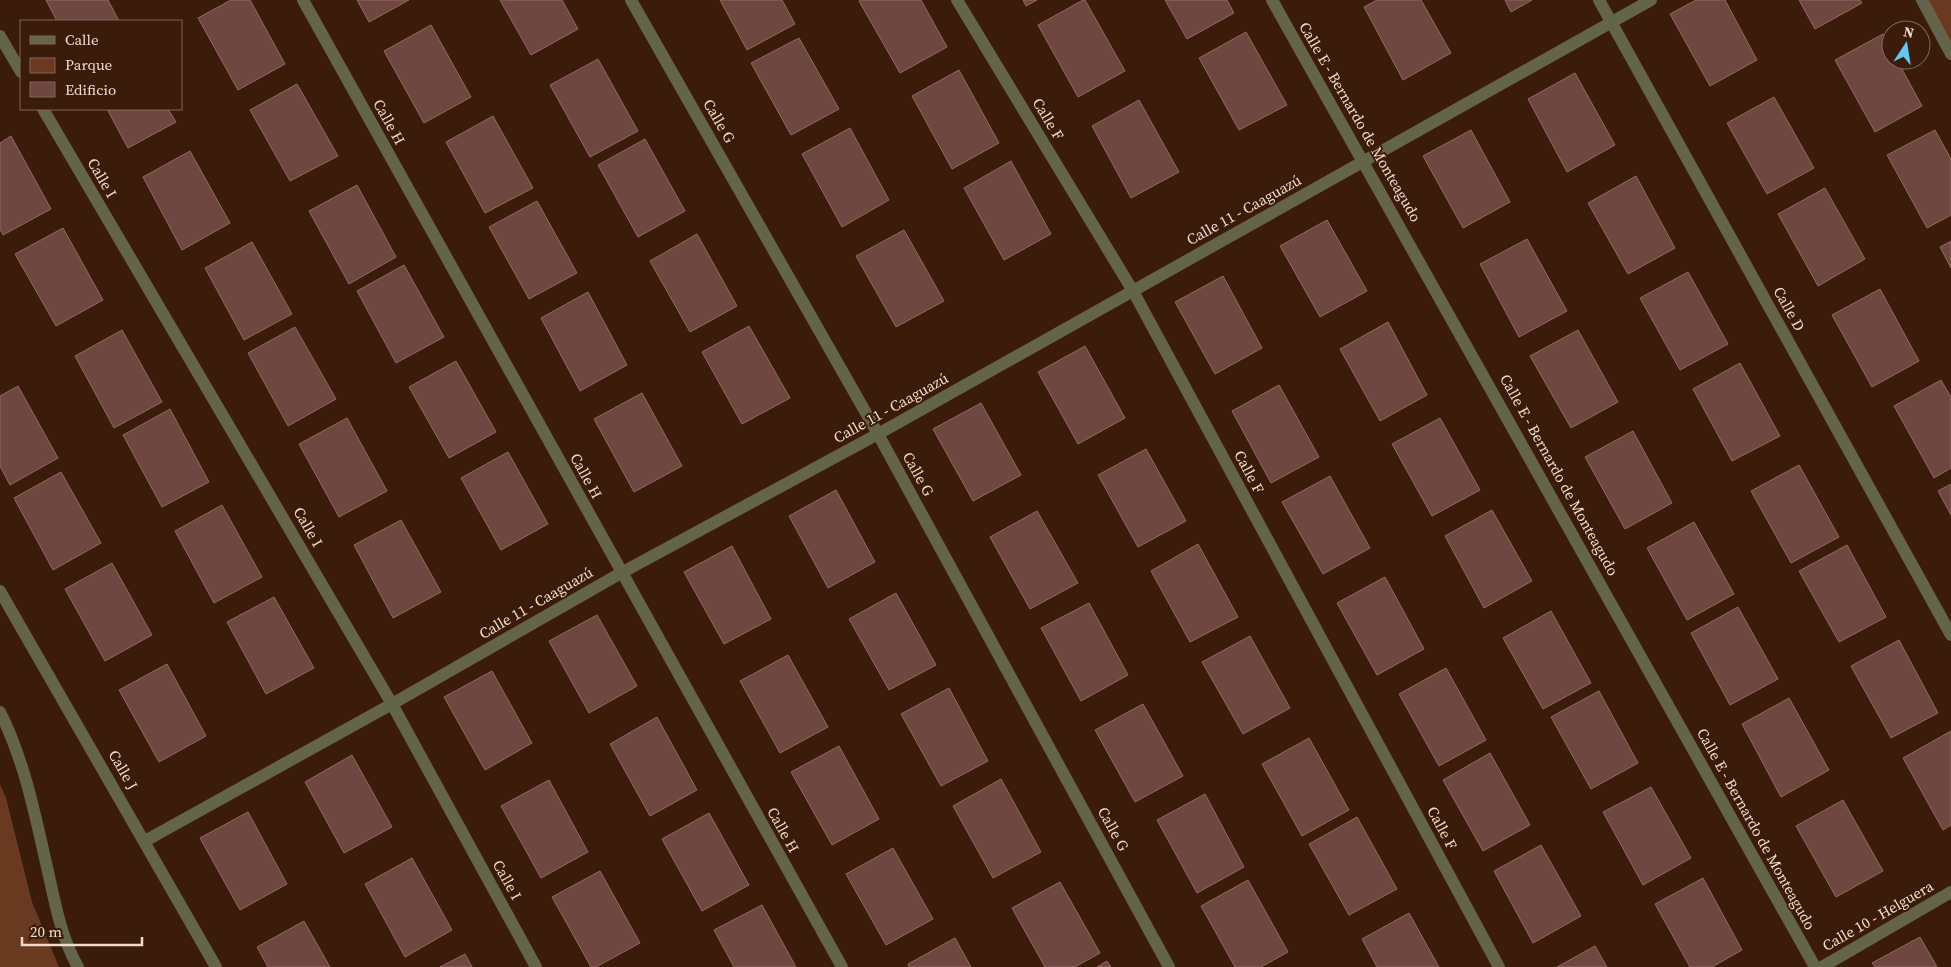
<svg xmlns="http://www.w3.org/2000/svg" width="1951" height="967" viewBox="0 0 1951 967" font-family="'Source Serif 4',serif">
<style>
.green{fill:#693a20}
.building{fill:#6f4741;stroke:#946962}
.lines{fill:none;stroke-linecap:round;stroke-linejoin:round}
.street{stroke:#64644b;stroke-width:12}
.labels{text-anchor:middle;stroke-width:4;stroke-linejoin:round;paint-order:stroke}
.street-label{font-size:15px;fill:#f0dacf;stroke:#3b1b09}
</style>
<rect width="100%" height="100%" fill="#3b1b09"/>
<!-- green -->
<g class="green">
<polygon points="1922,0 1951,0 1951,54"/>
<polygon points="0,784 6,798 32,902 59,967 0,967"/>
</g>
<!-- building -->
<g class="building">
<polygon points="46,0 108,0 119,21 57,21"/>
<polygon points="231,0 250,0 285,64 238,90 198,18"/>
<polygon points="357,0 409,0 369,22"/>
<polygon points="500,0 562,0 578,29 531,55"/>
<polygon points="720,0 782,0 795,24 747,50"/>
<polygon points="861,0 921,0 947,47 900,73 859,1"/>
<polygon points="1023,0 1037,0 1026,6"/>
<polygon points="1083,0 1085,0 1125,71 1078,97 1038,25"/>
<polygon points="1165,0 1227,0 1234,13 1187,39"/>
<polygon points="1377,0 1421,0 1451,53 1403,80 1364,7"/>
<polygon points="1505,0 1532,0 1511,12"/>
<polygon points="1696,0 1725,0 1757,60 1710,86 1670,14"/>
<polygon points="1799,0 1860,0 1862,3 1815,29"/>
<polygon points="431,25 471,97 424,123 384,51"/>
<polygon points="1246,32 1287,105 1239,130 1199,58"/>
<polygon points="1883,34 1891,49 1891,60 1897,60 1922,106 1875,132 1835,60"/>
<polygon points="799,38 839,109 791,135 751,63"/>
<polygon points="598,59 638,131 590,157 550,85"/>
<polygon points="959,70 999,143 952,169 912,96"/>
<polygon points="1575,73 1615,145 1567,172 1528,99"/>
<polygon points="297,84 338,156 290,181 250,110"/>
<polygon points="1774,97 1814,168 1767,194 1727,123"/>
<polygon points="1139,100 1179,172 1131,198 1092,126"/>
<polygon points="107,109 168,109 176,122 128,148"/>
<polygon points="493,116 533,188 485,213 446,142"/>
<polygon points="850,128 889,200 842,227 802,154"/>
<polygon points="1471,130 1510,202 1463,228 1423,156"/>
<polygon points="1935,130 1951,159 1951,215 1927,228 1887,155"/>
<polygon points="11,136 51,209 3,235 0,229 0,143"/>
<polygon points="645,139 685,211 638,237 598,165"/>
<polygon points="190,151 230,223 182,250 143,177"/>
<polygon points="1011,161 1051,234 1004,260 964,188"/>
<polygon points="1636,176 1675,248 1628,274 1588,203"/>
<polygon points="357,185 396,257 349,284 309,211"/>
<polygon points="1825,188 1865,259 1818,286 1778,214"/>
<polygon points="537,201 577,273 529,299 489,227"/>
<polygon points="1327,220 1367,291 1320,317 1280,246"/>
<polygon points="63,228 103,300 56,326 15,254"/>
<polygon points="904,230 944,301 896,327 856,256"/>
<polygon points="697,234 737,306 690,332 650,261"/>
<polygon points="1527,239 1567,311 1519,337 1480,264"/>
<polygon points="1951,241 1951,268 1940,247"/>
<polygon points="252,242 292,314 244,340 205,268"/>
<polygon points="404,265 444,337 396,363 357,291"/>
<polygon points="1688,272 1728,344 1680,370 1640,298"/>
<polygon points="1223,276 1262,348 1215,374 1175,302"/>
<polygon points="1880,289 1919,361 1872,387 1832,315"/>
<polygon points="588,292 627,365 580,391 541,318"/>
<polygon points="1388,322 1427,395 1380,421 1340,349"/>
<polygon points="749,326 790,398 742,424 702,352"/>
<polygon points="295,327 336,399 288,426 248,353"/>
<polygon points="122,330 162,402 114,428 75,356"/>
<polygon points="1578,330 1618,402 1571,428 1530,356"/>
<polygon points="1085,346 1125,418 1078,444 1038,372"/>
<polygon points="456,361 496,432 449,458 409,387"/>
<polygon points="1740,363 1780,436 1732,461 1693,389"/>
<polygon points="1941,380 1951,397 1951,468 1934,478 1894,406"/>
<polygon points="1279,385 1319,457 1271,483 1232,411"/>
<polygon points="18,386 58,458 10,485 0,466 0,396"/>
<polygon points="642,393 682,466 634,492 594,419"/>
<polygon points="981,403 1021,475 973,501 933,429"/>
<polygon points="170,409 209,482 162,507 123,435"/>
<polygon points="347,418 387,491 339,517 299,444"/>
<polygon points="1440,418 1480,490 1432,516 1392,444"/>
<polygon points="1633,431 1672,503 1625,529 1585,457"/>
<polygon points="1146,449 1186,521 1138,547 1098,475"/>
<polygon points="508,452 548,524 501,550 461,478"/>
<polygon points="1799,465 1839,537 1791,563 1751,491"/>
<polygon points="61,472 101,543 53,570 14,498"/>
<polygon points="1330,476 1370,548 1323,574 1282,502"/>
<polygon points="1951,484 1951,515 1938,491"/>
<polygon points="836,490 875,562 828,588 789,516"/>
<polygon points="222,505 262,577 214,603 175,531"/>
<polygon points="1492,510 1532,581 1484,608 1445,536"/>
<polygon points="1037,511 1078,583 1030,609 990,537"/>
<polygon points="401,520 441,592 393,618 354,545"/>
<polygon points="1694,522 1734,594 1687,620 1647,548"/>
<polygon points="1198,544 1238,617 1190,642 1151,571"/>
<polygon points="1847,545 1886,617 1839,642 1799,571"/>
<polygon points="732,546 771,619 724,644 684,572"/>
<polygon points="112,563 152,635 105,661 65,589"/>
<polygon points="1385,577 1424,649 1377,675 1337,603"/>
<polygon points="896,593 936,665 889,690 849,619"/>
<polygon points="274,597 314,668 266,694 227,622"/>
<polygon points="1089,603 1128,675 1081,701 1041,628"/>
<polygon points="1738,607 1778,679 1730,705 1691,633"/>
<polygon points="1551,611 1591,683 1543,709 1503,638"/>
<polygon points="597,615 637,686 589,713 549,641"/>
<polygon points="1250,636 1290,708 1243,734 1202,662"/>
<polygon points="1899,640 1938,713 1891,738 1851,666"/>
<polygon points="788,655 828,727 780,753 740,681"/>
<polygon points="167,664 206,736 159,762 119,690"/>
<polygon points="1446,668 1486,740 1439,766 1399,694"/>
<polygon points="492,671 532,743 485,770 444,697"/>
<polygon points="949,688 988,761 941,786 901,714"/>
<polygon points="1599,691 1638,763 1591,789 1551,717"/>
<polygon points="1789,698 1829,770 1781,797 1742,724"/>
<polygon points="1143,704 1183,776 1135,802 1095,730"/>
<polygon points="657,717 697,790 650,816 610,744"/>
<polygon points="1951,731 1951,825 1943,830 1903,758"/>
<polygon points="1309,738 1349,810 1302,836 1262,764"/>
<polygon points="839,746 879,819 832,845 791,772"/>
<polygon points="1490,753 1530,825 1483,851 1443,780"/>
<polygon points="352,755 392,827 344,853 305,782"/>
<polygon points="1001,779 1041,852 993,878 953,806"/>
<polygon points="549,780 588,852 541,878 501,806"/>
<polygon points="1651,787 1691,858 1643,885 1603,812"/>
<polygon points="1205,794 1244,867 1197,893 1157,820"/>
<polygon points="1843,800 1883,871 1836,897 1796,826"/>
<polygon points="248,812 287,884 240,910 200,838"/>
<polygon points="709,813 749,885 702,911 662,839"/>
<polygon points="1357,817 1397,889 1349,915 1309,844"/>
<polygon points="1541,845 1581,916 1533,943 1494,871"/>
<polygon points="893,848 933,919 886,945 846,874"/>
<polygon points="412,858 452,930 405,957 365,884"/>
<polygon points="600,871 640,943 596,967 591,967 552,897"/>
<polygon points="1703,878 1742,950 1712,967 1690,967 1655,904"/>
<polygon points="1248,880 1288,952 1261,967 1235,967 1201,906"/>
<polygon points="1060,882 1100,953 1075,967 1045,967 1012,908"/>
<polygon points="762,905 796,967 734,967 714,930"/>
<polygon points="1409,913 1439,967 1377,967 1362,939"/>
<polygon points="304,921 330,967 268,967 257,947"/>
<polygon points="1920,937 1937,967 1875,967 1872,963"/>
<polygon points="955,938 971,967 909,967 908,964"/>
<polygon points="1595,946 1607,967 1557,967"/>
<polygon points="465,954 472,967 440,967"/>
<polygon points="1107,961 1111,967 1097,967"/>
</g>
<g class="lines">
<!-- street -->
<g class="street">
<polyline points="303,0 842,967"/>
<polyline points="631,0 878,434 1169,967"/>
<polyline points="957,0 1133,291 1499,967"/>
<polyline points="1272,0 1815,967"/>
<polyline points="1599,0 1951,635"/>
<polyline points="1922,0 1951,54"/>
<polyline points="0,36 21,72"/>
<polyline points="43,109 392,704 536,967"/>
<polyline points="0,591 216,967"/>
<path d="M0,712C26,764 36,820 49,876C56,908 62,939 78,967"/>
<polyline points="145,841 392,704 621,573 878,434 1651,0"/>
<polyline points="1822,967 1951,892"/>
</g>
</g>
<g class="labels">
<!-- street labels -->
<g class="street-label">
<text transform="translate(1048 119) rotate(59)" y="5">Calle F</text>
<text transform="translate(719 121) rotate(60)" y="5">Calle G</text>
<text transform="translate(389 122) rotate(61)" y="5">Calle H</text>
<text transform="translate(1360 122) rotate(60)" y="5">Calle E - Bernardo de Monteagudo</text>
<text transform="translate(102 178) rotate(60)" y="5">Calle I</text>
<text transform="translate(1244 210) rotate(-29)" y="5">Calle 11 - Caaguazú</text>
<text transform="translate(1789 309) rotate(61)" y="5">Calle D</text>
<text transform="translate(891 408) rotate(-29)" y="5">Calle 11 - Caaguazú</text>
<text transform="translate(1249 472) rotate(62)" y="5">Calle F</text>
<text transform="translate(918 474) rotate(61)" y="5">Calle G</text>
<text transform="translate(1559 475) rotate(61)" y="5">Calle E - Bernardo de Monteagudo</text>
<text transform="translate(586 476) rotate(61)" y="5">Calle H</text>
<text transform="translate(308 527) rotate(60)" y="5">Calle I</text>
<text transform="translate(536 603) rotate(-30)" y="5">Calle 11 - Caaguazú</text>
<text transform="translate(123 770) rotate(60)" y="5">Calle J</text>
<text transform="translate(1442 828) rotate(62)" y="5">Calle F</text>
<text transform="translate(1113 829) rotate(61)" y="5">Calle G</text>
<text transform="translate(1756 829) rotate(61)" y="5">Calle E - Bernardo de Monteagudo</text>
<text transform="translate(783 830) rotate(61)" y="5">Calle H</text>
<text transform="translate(507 880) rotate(61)" y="5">Calle I</text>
<text transform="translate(1878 916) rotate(-30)" y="5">Calle 10 - Helguera</text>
</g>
</g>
<!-- legend -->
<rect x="20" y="20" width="162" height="90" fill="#3b1b09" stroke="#836758"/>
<rect x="30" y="36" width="25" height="8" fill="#64644b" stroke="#836758"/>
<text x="65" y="45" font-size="15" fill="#f0dacf">Calle</text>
<rect x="30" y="58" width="25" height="15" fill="#693a20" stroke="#836758"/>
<text x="65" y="70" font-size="15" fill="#f0dacf">Parque</text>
<rect x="30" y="82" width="25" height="15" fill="#6f4741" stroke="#836758"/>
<text x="65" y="95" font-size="15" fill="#f0dacf">Edificio</text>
<!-- north arrow -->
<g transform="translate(1906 45) rotate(12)"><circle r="24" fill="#3b1b09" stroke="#836758"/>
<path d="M0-4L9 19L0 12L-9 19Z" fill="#65c5ee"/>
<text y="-8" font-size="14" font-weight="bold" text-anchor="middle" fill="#f0dacf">N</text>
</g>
<!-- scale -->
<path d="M22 937v8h120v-8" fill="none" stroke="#f0dacf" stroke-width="2.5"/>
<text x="30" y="937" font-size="15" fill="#f0dacf" stroke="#3b1b09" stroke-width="4" paint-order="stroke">20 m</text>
</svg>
